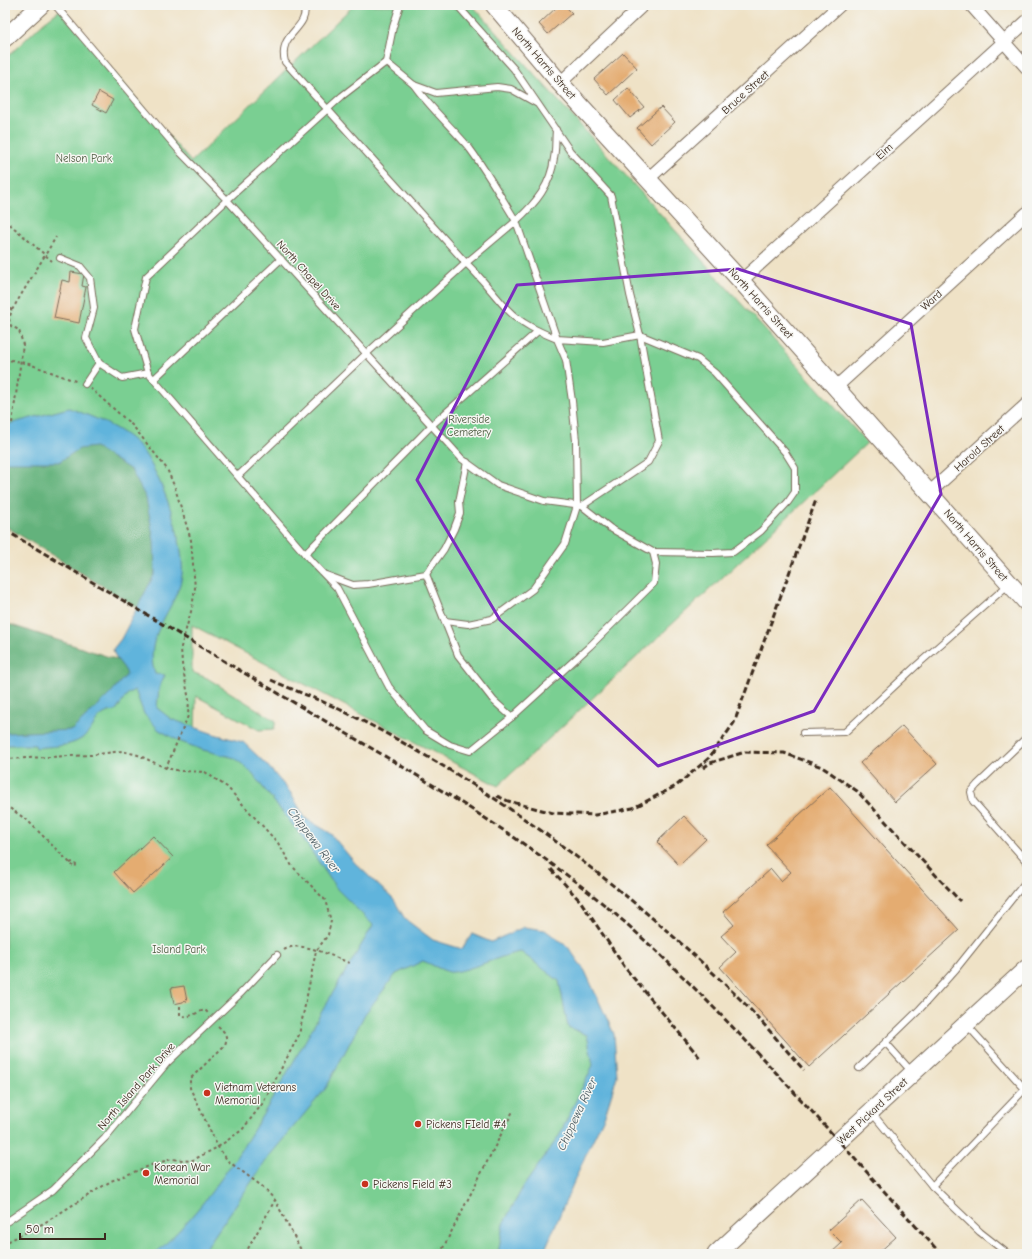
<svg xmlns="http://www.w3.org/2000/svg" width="1032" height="1259" viewBox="0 0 1032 1259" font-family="'Comic Neue',sans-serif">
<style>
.green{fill:#7acf92;stroke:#5a7c58}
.forest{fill:#63b27c;stroke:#4f6e4d}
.water{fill:#60b4dc;stroke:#4e6f7d}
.building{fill:#e4ac71}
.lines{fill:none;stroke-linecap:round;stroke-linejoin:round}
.lane-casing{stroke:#7a6a59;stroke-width:8}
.street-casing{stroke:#7a6a59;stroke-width:14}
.secondary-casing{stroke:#7a6a59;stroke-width:19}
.path{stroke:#7a6a59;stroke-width:2;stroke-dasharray:3 3;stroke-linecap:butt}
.lane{stroke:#fff;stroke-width:6}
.street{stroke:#fff;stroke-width:12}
.secondary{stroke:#fff;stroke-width:17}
.rail{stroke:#3b2a1e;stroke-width:3;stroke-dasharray:6 3;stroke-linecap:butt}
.marked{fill:none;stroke:#7b2cbf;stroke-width:3;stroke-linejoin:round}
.poi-dot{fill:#c8321e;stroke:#f6f6f2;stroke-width:1.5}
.labels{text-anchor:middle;stroke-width:3;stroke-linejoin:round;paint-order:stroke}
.street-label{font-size:11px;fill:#3b2a1e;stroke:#f6f6f2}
.park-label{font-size:11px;fill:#4e5c41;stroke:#f6f6f2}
.poi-label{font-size:11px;fill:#3b2a1e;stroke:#f6f6f2;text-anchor:start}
.water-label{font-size:12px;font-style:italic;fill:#485a60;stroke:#f6f6f2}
</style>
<rect width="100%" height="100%" fill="#f6f6f2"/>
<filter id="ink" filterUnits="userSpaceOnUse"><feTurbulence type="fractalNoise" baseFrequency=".025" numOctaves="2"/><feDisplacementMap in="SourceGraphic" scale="8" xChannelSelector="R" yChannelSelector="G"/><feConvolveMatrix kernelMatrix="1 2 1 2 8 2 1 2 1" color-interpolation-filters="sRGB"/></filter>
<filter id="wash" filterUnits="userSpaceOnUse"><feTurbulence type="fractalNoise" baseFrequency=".012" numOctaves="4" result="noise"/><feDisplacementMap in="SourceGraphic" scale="16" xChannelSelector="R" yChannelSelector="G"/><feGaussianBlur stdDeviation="0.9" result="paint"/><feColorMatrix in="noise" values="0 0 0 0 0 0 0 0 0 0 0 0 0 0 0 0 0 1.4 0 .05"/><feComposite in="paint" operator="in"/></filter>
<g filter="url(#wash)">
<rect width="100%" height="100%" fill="#efe2c6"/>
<!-- green -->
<polygon class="green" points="354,5 472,5 867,443 498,786 192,625 192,672 207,678 276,721 274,729 259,730 196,696 195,733 247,750 344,880 451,962 530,937 562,954 599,1068 519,1254 5,1254 5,741 74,735 155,603 5,440 5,59 44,22 60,10 191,162"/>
<!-- forest -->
<g class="forest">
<polygon points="96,423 141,468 160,514 151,616 5,526 5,440"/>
<polygon points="5,623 134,665 131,677 74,735 5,741"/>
</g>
<!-- water -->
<path class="water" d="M69,408C93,417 120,427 138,445C160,469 189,549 181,581C172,614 143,637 155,674L165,675L159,688L157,708L171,719L214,734L243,742L267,765L290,792L305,818L330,833L355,863L394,900L405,919L433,940L462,949L472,934L491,942L524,927L545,930L568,947L585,971L614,1034L617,1076L605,1115L586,1154L543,1254H498L503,1224L523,1187L559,1136L593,1065L587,1035L568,1027L559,981L521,952C503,954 463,974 449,972C441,970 431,964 423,961L396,974L365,1014L326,1088L270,1155L206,1248L198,1254H155C220,1195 260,1120 303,1045C325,1004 350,965 373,925L337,889L299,833L250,771L235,758L203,750L181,742L159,730L144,714L135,690L128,693L116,711C93,712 97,729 81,739C69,747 51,746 36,748L35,745H5V733L72,730L109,695L127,674C123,664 114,659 113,649L121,639L155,573L154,541L146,498L131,470L95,447L79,449L59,462H5V425Z"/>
<g id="blocks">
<!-- building -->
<g class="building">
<polygon points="559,5 564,5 572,13 548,34 539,24"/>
<polygon points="623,53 637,68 608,95 594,79"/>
<polygon points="628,88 644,107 630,118 615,100"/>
<polygon points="99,92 113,100 106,113 92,105"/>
<polygon points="661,107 675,122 651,144 637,128"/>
<polygon points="71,272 84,274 82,286 86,287 79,323 54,318 62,280 70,282"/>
<polygon points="902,726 937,764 895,802 860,763"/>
<polygon points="830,787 959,930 809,1067 720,967 736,952 721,936 734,925 723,912 771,869 781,881 791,872 766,845"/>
<polygon points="684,816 706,839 679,865 657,842"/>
<polygon points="153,836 173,857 133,893 114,872"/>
<polygon points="184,986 187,1001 174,1004 171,988"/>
<polygon points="862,1200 896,1237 877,1254 830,1254 842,1243 829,1230"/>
</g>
</g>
</g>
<g filter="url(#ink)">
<use href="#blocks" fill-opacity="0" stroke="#7a6a59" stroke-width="1"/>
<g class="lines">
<defs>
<g id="lane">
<polyline points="55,5 181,153 227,200 462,459 498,485 544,501 582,506 610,528 653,552 656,564 654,583 590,646 512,717 470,751 450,745 425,730 389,687 337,588 312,562 148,373 135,329 146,277 227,200 342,96 386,62 393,27 400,5"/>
<polyline points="457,5 514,69 570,151 611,196 630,295 640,335 659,441 648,462 582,506"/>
<polyline points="386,62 414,85 436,93 497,87 511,89 536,103"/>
<path d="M414,85C430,108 452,127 470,149C487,172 501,197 516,221C536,203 551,185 554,158C556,149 555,140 556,130"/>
<polyline points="60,258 80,266 90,278 94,308 86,338 99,363 122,378 148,373"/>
<polyline points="154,379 281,259"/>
<polyline points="85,384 99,363"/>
<path d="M238,476L366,354L466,263L285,62C277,32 310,30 304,5"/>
<polyline points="305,554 432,425 538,331"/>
<polyline points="426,574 458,655 494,701 512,717"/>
<polyline points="326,575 353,585 368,584 426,574 444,549 454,529 460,513 459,502 467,462"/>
<path d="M445,621L468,624L492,619L533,589L565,544L577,506L576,441L572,401L566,360L557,339C540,332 521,324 507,309C493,294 481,277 466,263L516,221L557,339L603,342L640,335L698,359L715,373L785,452L795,468V492L788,502L761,531L733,552L713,553L653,552"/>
<polyline points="803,733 845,732 916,666 1008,585"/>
<polyline points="1027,737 977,785 971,792 973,801 1027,862"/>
<polyline points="886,1043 912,1072"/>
<polyline points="859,1068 919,1010 956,969 1027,880"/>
<polyline points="872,1113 932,1186 980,1232 1008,1254"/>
<polyline points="932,1186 1025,1089 967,1025"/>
<polyline points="5,1223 53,1190 105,1138 167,1063 242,992 277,955"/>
</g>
<g id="street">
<polyline points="971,5 1027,68"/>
<polyline points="560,83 643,5"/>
<polyline points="649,178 840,5"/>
<polyline points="741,281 1027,21"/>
<polyline points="836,387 1027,213"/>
<polyline points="930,492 1027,404"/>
</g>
<g id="secondary">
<polyline points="494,5 560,83 741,281 1027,603"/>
<polyline points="5,38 41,5"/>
<polyline points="716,1254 1027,968"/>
</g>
</defs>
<!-- lane casing -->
<use href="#lane" class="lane-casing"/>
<!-- street casing -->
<use href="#street" class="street-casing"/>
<!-- secondary casing -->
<use href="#secondary" class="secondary-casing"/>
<!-- path -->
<g class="path">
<polyline points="5,220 52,261"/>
<polyline points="5,305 12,310"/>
<polyline points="5,364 12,360 29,364 78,382"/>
<polyline points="90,388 133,426 167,469 175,488 191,540 195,588 192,608 181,647 182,664 189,700 188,716 166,768"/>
<polyline points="12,423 23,345 19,330 11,326 9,319 12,310 56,237"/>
<polyline points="5,759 91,755 122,751 138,755 166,768 181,771 205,772 227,787 278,843 292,866 325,900 331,921 328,935 316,951 299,1035 263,1103 242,1130 218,1147 191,1161 172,1159 154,1164 111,1181 44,1223 5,1243"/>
<polyline points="5,805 27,820 73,866"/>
<polyline points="70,863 73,862 76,865 75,868"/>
<path d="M284,950C300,939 333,957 350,963"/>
<path d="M180,1006V1015C190,1019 196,1012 205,1010L208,1013"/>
<path d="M218,1026C225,1032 228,1036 225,1045L190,1079V1088L218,1147L228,1161L263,1187L275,1200L303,1254"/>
<polyline points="245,1254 275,1200"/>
<polyline points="440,1254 513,1111"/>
</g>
<!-- lane -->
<use href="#lane" class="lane"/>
<!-- street -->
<use href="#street" class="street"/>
<!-- secondary -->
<use href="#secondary" class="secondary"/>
<!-- rail -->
<g class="rail">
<path d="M5,530C103,588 200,647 298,705C398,764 499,821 590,893C646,938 697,990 747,1042C813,1111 876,1183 941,1254"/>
<path d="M271,680C295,691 321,700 345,712C491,785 625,885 741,1000C763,1022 783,1047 804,1070"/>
<polyline points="703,768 710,763 745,752 784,753 822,767 857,791 960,901"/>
<polyline points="497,796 508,801 553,813 595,815 633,808 676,786 709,758 734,723 816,500"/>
<polyline points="551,869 581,902 626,969 701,1059"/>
</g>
</g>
</g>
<!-- marked area -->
<path class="marked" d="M738,269L911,324L941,494L814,711L658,766L500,620L417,480L517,285Z"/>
<!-- markers -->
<g class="poi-dot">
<circle cx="207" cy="1093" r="4"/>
<circle cx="418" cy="1124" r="4"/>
<circle cx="146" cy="1173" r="4"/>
<circle cx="365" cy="1184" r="4"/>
</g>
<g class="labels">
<!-- street labels -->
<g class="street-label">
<text transform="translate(544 63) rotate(49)" y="4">North Harris Street</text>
<text transform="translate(745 92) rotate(-42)" y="4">Bruce Street</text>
<text transform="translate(884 151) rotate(-42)" y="4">Elm</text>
<text transform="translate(309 275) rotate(48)" y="4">North Chapel Drive</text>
<text transform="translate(931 300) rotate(-42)" y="4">Ward</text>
<text transform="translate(761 303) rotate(48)" y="4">North Harris Street</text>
<text transform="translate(979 448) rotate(-42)" y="4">Harold Street</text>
<text transform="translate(976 545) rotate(49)" y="4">North Harris Street</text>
<text transform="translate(136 1086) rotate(-49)" y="4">North Island Park Drive</text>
<text transform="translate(872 1111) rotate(-43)" y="4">West Pickard Street</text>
</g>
<!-- park labels -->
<g class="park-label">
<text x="84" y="162">Nelson Park</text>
<text x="469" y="423">Riverside<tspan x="469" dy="13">Cemetery</tspan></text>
<text x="179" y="953">Island Park</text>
</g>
<!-- poi labels -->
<g class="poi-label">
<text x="215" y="1091">Vietnam Veterans<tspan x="215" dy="13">Memorial</tspan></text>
<text x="426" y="1128">Pickens FIeld #4</text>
<text x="154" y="1171">Korean War<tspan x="154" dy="13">Memorial</tspan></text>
<text x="373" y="1188">Pickens Field #3</text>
</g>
<!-- water labels -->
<g class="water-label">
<text transform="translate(314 840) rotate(53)" y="4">Chippewa River</text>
<text transform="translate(577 1114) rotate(-65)" y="4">Chippewa River</text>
</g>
</g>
<!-- margin -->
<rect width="1032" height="1259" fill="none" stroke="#f6f6f2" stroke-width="20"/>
<!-- scale -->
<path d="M20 1233v6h85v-6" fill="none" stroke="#3b2a1e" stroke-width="2"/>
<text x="26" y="1233" font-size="12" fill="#3b2a1e" stroke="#f6f6f2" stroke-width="3" paint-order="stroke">50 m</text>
</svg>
